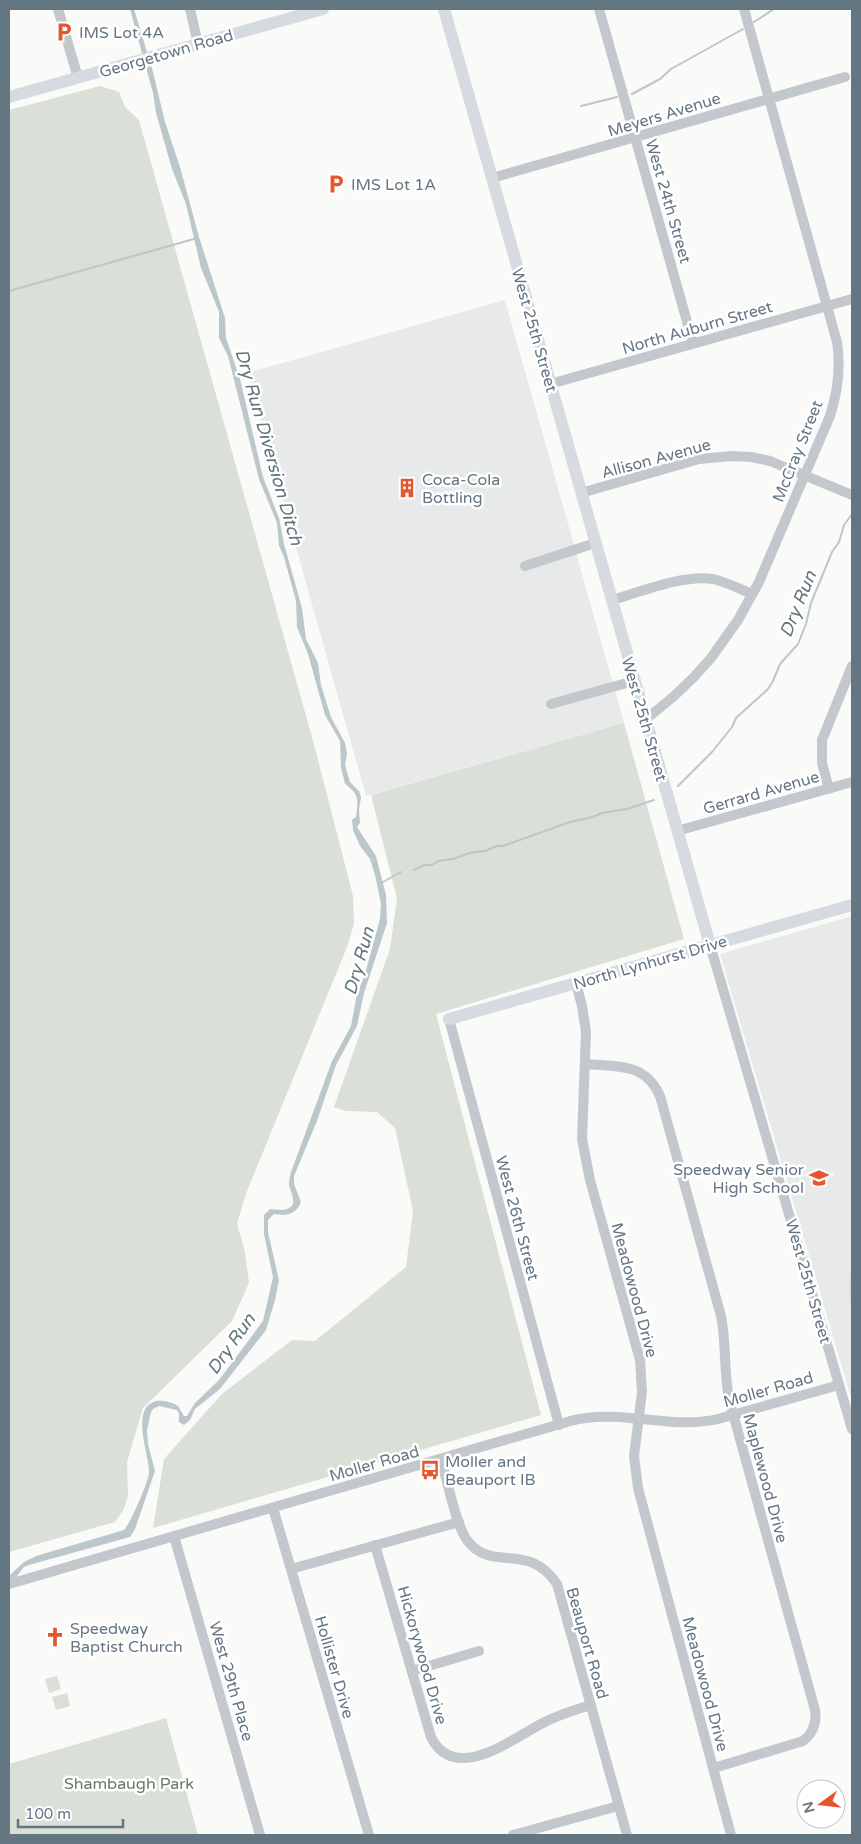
<svg xmlns="http://www.w3.org/2000/svg" width="861" height="1844" viewBox="0 0 861 1844" font-family="'Varela Round',sans-serif">
<style>
.built{fill:#e8e9e9}
.green{fill:#dadfd7}
.water{fill:#bbc7cb}
.lines{fill:none;stroke-linecap:round;stroke-linejoin:round}
.stream{stroke:#bbc7cb;stroke-width:2}
.minor{stroke:#c3c8cc;stroke-width:10}
.major{stroke:#d6dbdf;stroke-width:12}
.labels{text-anchor:middle;stroke-width:5;stroke-linejoin:round;paint-order:stroke}
.poi-label{font-size:16px;fill:#657683;stroke:#fff;text-anchor:start}
.street-label{font-size:16px;fill:#657683;stroke:#fff}
.park-label{font-size:16px;fill:#687a64;stroke:#fff}
.water-label{font-size:18px;font-style:italic;fill:#60757c;stroke:#fff}
</style>
<rect width="100%" height="100%" fill="#fafaf8"/>
<!-- built -->
<g class="built">
<polygon points="505,300 624,723 366,796 247,373"/>
<polygon points="852,916 852,1401 720,954"/>
</g>
<!-- green -->
<g class="green">
<polygon points="100,86 119,92 125,107 139,120 315,748 353,896 354,924 347,947 247,1191 237,1223 245,1252 249,1283 232,1321 143,1408 127,1462 128,1496 124,1509 115,1522 9,1552 9,110"/>
<polygon points="624,723 684,939 436,1014 541,1415 153,1528 164,1459 222,1394 292,1340 315,1341 406,1267 413,1211 395,1128 377,1112 346,1111 334,1107 390,949 397,898 371,795"/>
<path d="M852,1267V1311C849,1296 847,1282 852,1267Z"/>
<polygon points="57,1676 61,1689 49,1693 45,1679"/>
<polygon points="67,1693 70,1706 56,1710 52,1697"/>
<polygon points="166,1718 198,1835 9,1835 9,1764"/>
</g>
<!-- water -->
<path class="water" d="M130,9H134L153,72L165,122L180,167L199,237L225,318L226,338L240,379L263,477L279,518L284,544L302,608L306,639L318,663L321,685L331,717L345,743L347,754L345,765L350,782L359,791L361,797L359,810L360,823L357,827L376,856L386,895L387,923L364,993L357,1026L336,1065L317,1121L294,1176V1184L301,1202C296,1215 286,1216 274,1214L268,1220V1232L279,1280L275,1300L266,1330L220,1389L195,1409L190,1420L184,1425L179,1422V1414L177,1410L159,1406L153,1409L151,1412L147,1430L148,1444L155,1471L135,1529L130,1537L29,1565L24,1567L9,1586V1576L24,1562L36,1556L124,1530C131,1522 148,1483 149,1473C150,1456 129,1408 156,1401C164,1400 172,1402 178,1406L184,1416H187L195,1403L219,1380L263,1321L273,1277L264,1234V1215L270,1209C275,1209 282,1211 287,1209C299,1205 290,1192 289,1184C289,1180 290,1176 291,1172L332,1061L351,1026L357,994L365,974L380,919L381,904L375,875L370,859L360,846L353,830L352,820L356,817C358,800 360,795 345,784L341,767L340,741L325,715L308,654L297,627L296,601L284,557L279,546L277,523L259,479L228,356L219,338V312L201,268L186,204L172,169L156,113L153,93Z"/>
<g class="lines">
<!-- stream -->
<g class="stream">
<polyline points="754,22 774,9"/>
<polyline points="632,94 660,79 671,69 743,29"/>
<polyline points="581,106 617,97"/>
<polyline points="9,291 194,239"/>
<polyline points="678,786 712,752 732,727 736,718 768,689 773,681 780,664 798,644 806,624 811,603 832,552 839,542 844,525 852,514"/>
<polyline points="414,870 424,865 432,865 438,861 453,859 469,853 485,851 497,846 503,846 570,822 593,817 602,813 627,809 654,800"/>
<polyline points="383,882 401,872"/>
</g>
<!-- minor -->
<g class="minor">
<polyline points="58,9 78,78"/>
<polyline points="190,9 198,44"/>
<polyline points="599,9 693,343"/>
<polyline points="492,178 845,77"/>
<polyline points="550,384 852,299"/>
<polyline points="581,493 699,459 732,456 751,457 770,461 852,495"/>
<polyline points="525,566 595,543"/>
<path d="M612,600C640,592 684,574 713,579C726,582 740,589 752,594"/>
<polyline points="551,704 634,681"/>
<path d="M645,720L673,697L694,677L711,658L738,620L759,582L830,416C838,391 841,368 837,342L744,9"/>
<polyline points="829,789 822,763 822,740 852,666"/>
<polyline points="677,831 852,782"/>
<polyline points="710,945 852,1429"/>
<polyline points="576,983 582,1006 586,1032 582,1139 590,1180 640,1360 642,1392 634,1456 638,1488 731,1835"/>
<polyline points="449,1019 559,1425"/>
<path d="M585,1064C617,1067 645,1062 660,1096L721,1316C727,1345 723,1374 730,1403L815,1710C817,1723 813,1733 803,1741L714,1768"/>
<path d="M441,1459C447,1479 456,1526 467,1540C492,1574 527,1540 557,1584L627,1835"/>
<polyline points="273,1508 369,1835"/>
<polyline points="174,1536 260,1835"/>
<path d="M375,1545L431,1737C455,1785 513,1738 543,1723C558,1715 574,1710 591,1705"/>
<polyline points="291,1569 459,1522"/>
<path d="M9,1584L574,1420C623,1409 670,1430 718,1419L839,1385"/>
<polyline points="412,1671 479,1651"/>
<polyline points="513,1835 618,1806"/>
</g>
<!-- major -->
<g class="major">
<polyline points="444,9 710,945"/>
<polyline points="9,97 323,9"/>
<polyline points="449,1019 852,905"/>
</g>
</g>
<!-- icons -->
<defs>
<symbol id="parking-bare" viewBox="-9 -9 18 18"><path d="M-3.5-5.5H1a3.5 3.5 0 0 1 0 7H-1V5.5H-3.5ZM-1-3.4V-.6H.8a1.4 1.4 0 0 0 0-2.8Z" fill="#e4572e" stroke="#fff" stroke-width="2.5" paint-order="stroke"/></symbol>
<symbol id="building-bare" viewBox="-9 -9 18 18"><path d="M-4-6H4V6H1V3H-1V6H-4ZM-2.5-4.3h1.7v1.8h-1.7ZM.8-4.3h1.7v1.8H.8ZM-2.5-1h1.7V.8h-1.7ZM.8-1h1.7V.8H.8Z" fill="#e4572e" stroke="#fff" stroke-width="2.5" paint-order="stroke"/></symbol>
<symbol id="school-bare" viewBox="-9 -9 18 18"><path d="M0-5L7-2L0 1L-7-2ZM-4 1L0 2.5L4 1V4Q0 6-4 4Z" fill="#e4572e" stroke="#fff" stroke-width="2.5" paint-order="stroke"/></symbol>
<symbol id="bus-bare" viewBox="-9 -9 18 18"><path d="M-5-6H5V4H4V6H2V4H-2V6H-4V4H-5ZM-3.5-4V0h7V-4ZM-3.5 1.2v1.5H-2V1.2ZM2 1.2v1.5H3.5V1.2Z" fill="#e4572e" stroke="#fff" stroke-width="2.5" paint-order="stroke"/></symbol>
<symbol id="church-bare" viewBox="-9 -9 18 18"><path d="M-1.2-6h2.4v3.5h3.3v2.4h-3.3V6h-2.4V-.1h-3.3v-2.4h3.3Z" fill="#e4572e" stroke="#fff" stroke-width="2.5" paint-order="stroke"/></symbol>
</defs>
<g fill-rule="evenodd">
<use href="#parking-bare" x="50" y="18" width="28" height="28"/>
<use href="#parking-bare" x="322" y="170" width="28" height="28"/>
<use href="#building-bare" x="393" y="474" width="28" height="28"/>
<use href="#school-bare" x="805" y="1164" width="28" height="28"/>
<use href="#bus-bare" x="416" y="1456" width="28" height="28"/>
<use href="#church-bare" x="41" y="1623" width="28" height="28"/>
</g>
<g class="labels">
<!-- poi labels -->
<g class="poi-label">
<text x="79" y="38">IMS Lot 4A</text>
<text x="351" y="190">IMS Lot 1A</text>
<text x="422" y="485">Coca-Cola<tspan x="422" dy="18">Bottling</tspan></text>
<text x="804" y="1175" text-anchor="end">Speedway Senior<tspan x="804" dy="18">High School</tspan></text>
<text x="445" y="1467">Moller and<tspan x="445" dy="18">Beauport IB</tspan></text>
<text x="70" y="1634">Speedway<tspan x="70" dy="18">Baptist Church</tspan></text>
</g>
<!-- street labels -->
<g class="street-label">
<text transform="translate(166 53) rotate(-16)" y="6">Georgetown Road</text>
<text transform="translate(664 114) rotate(-17)" y="6">Meyers Avenue</text>
<text transform="translate(669 201) rotate(74)" y="6">West 24th Street</text>
<text transform="translate(697 327) rotate(-16)" y="6">North Auburn Street</text>
<text transform="translate(535 330) rotate(74)" y="6">West 25th Street</text>
<text transform="translate(797 451) rotate(-68)" y="6">McCray Street</text>
<text transform="translate(656 458) rotate(-15)" y="6">Allison Avenue</text>
<text transform="translate(645 719) rotate(74)" y="6">West 25th Street</text>
<text transform="translate(761 792) rotate(-16)" y="6">Gerrard Avenue</text>
<text transform="translate(650 962) rotate(-16)" y="6">North Lynhurst Drive</text>
<text transform="translate(518 1218) rotate(75)" y="6">West 26th Street</text>
<text transform="translate(809 1281) rotate(74)" y="6">West 25th Street</text>
<text transform="translate(635 1290) rotate(75)" y="6">Meadowood Drive</text>
<text transform="translate(768 1389) rotate(-16)" y="6">Moller Road</text>
<text transform="translate(374 1463) rotate(-16)" y="6">Moller Road</text>
<text transform="translate(766 1478) rotate(75)" y="6">Maplewood Drive</text>
<text transform="translate(588 1643) rotate(74)" y="6">Beauport Road</text>
<text transform="translate(423 1655) rotate(74)" y="6">Hickorywood Drive</text>
<text transform="translate(335 1667) rotate(74)" y="6">Hollister Drive</text>
<text transform="translate(232 1681) rotate(74)" y="6">West 29th Place</text>
<text transform="translate(706 1684) rotate(75)" y="6">Meadowood Drive</text>
</g>
<!-- park labels -->
<g class="park-label">
<text x="129" y="1789">Shambaugh Park</text>
</g>
<!-- water labels -->
<g class="water-label">
<text transform="translate(269 447) rotate(74)" y="6">Dry Run Diversion Ditch</text>
<text transform="translate(798 604) rotate(-68)" y="6">Dry Run</text>
<text transform="translate(359 961) rotate(-74)" y="6">Dry Run</text>
<text transform="translate(231 1344) rotate(-55)" y="6">Dry Run</text>
</g>
</g>
<!-- border -->
<rect width="861" height="1844" fill="none" stroke="#657683" stroke-width="20"/>
<!-- north arrow -->
<g transform="translate(821 1804) rotate(255)"><circle r="24" fill="#ffffff" stroke="#c1c8cd"/>
<path d="M0-4L9 19L0 12L-9 19Z" fill="#e4572e"/>
<text y="-8" font-size="14" font-weight="bold" text-anchor="middle" fill="#657683">N</text>
</g>
<!-- scale -->
<path d="M18 1819v8h105v-8" fill="none" stroke="#657683" stroke-width="2.5"/>
<text x="25" y="1819" font-size="15" fill="#657683" stroke="#ffffff" stroke-width="4" paint-order="stroke">100 m</text>
</svg>
